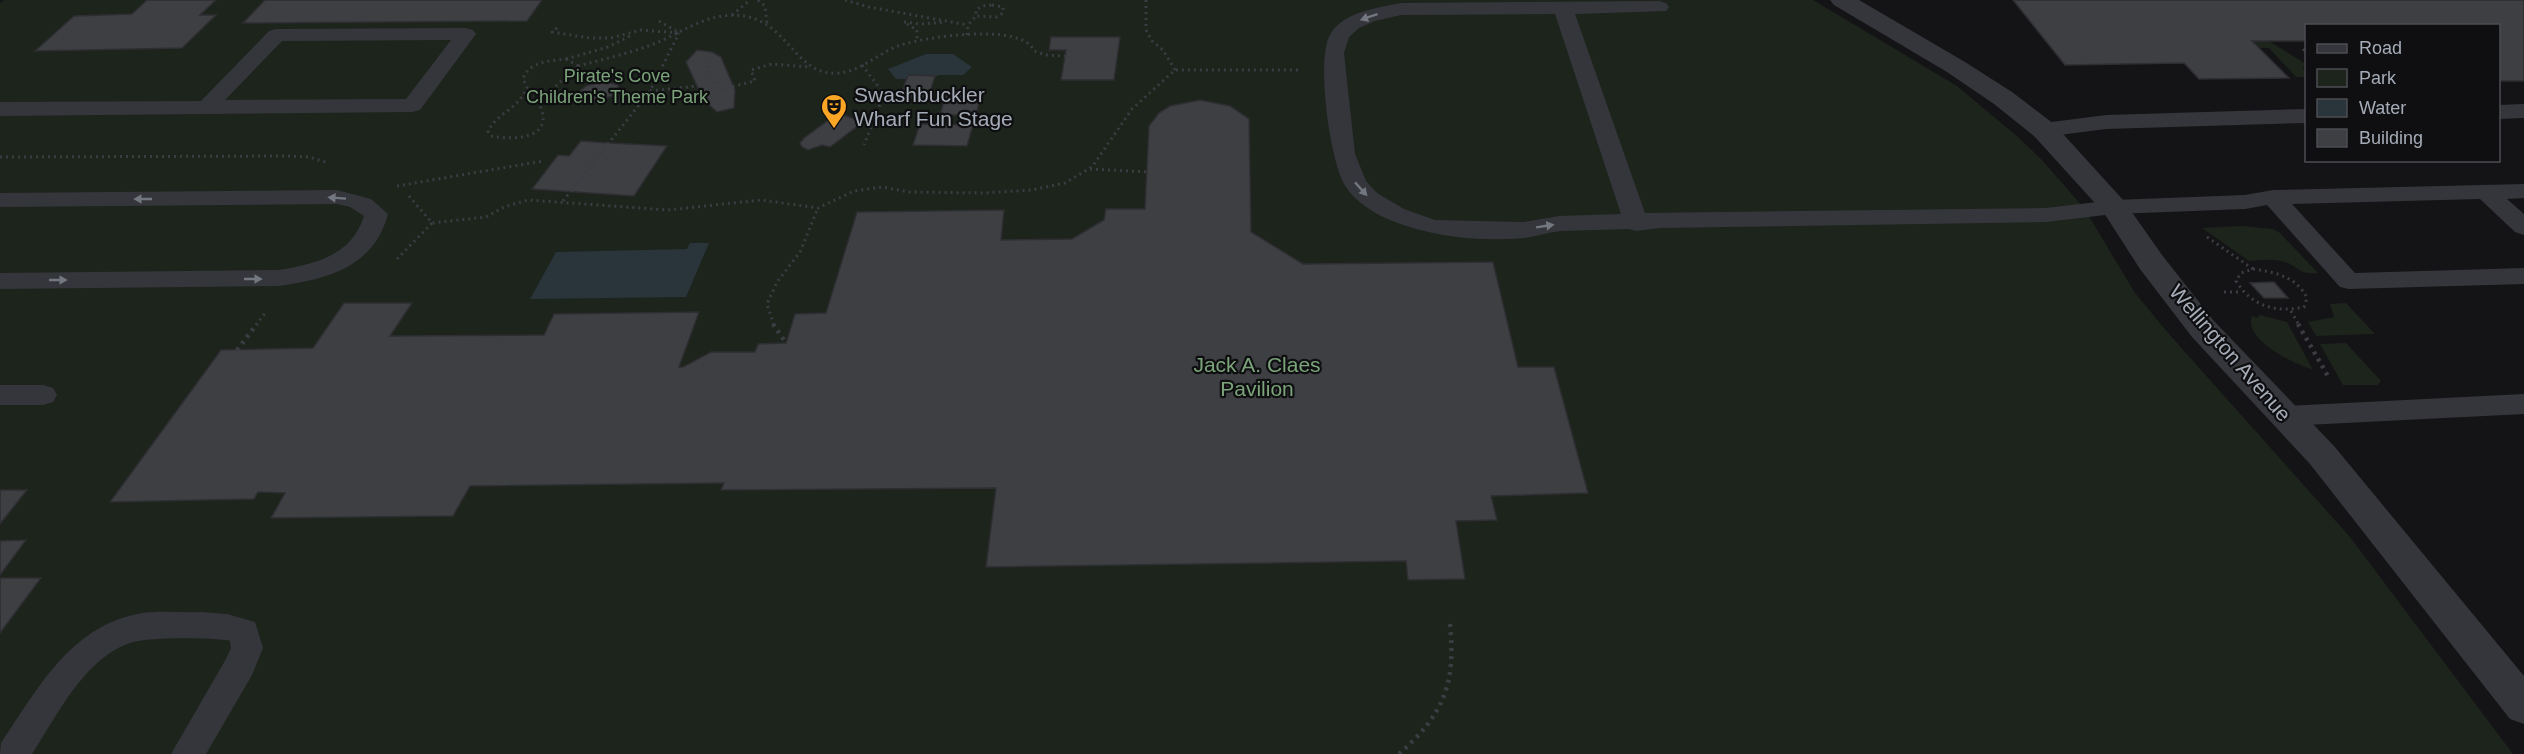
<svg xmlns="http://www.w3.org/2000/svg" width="2524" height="754" viewBox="0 0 2524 754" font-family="Helvetica,sans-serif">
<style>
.green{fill:#1c241c}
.water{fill:#29343b}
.building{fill:#3e3f43;stroke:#2e2e32;stroke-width:1.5}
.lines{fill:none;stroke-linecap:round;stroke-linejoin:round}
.path-far1{stroke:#3b3d42;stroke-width:3;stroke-dasharray:2 4;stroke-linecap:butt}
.path{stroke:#3b3d42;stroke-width:4.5;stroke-dasharray:3 5;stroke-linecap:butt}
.service{fill:#35363b;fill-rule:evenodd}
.minor{fill:#35363b;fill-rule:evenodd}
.oneway{fill:#73777f}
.labels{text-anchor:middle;stroke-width:4.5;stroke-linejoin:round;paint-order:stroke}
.far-park-label{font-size:18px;fill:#7ba47b;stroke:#0f0f11}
.poi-label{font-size:21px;fill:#a5acb7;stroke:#0f0f11;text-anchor:start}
.street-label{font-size:21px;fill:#a5acb7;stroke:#0f0f11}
.park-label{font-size:21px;fill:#7ba47b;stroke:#0f0f11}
</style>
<rect width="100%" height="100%" fill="#141416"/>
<!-- green -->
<g class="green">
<polygon points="4,0 1813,0 1957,86 2018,137 2041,159 2084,208 2135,293 2169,334 2350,537 2513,754 0,754 0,3"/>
<polygon points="2252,41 2269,41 2306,64 2303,68 2306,77 2296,77 2269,48 2259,48"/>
<path d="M2242,226L2272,229L2280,233L2318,273C2299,274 2303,271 2288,263C2276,258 2262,260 2249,261L2202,228Z"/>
<polygon points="2346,303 2375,334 2316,336 2308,322 2334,317 2330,304"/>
<path d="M2260,315L2287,322L2313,370C2295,364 2243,340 2252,316L2257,318Z"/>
<polygon points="2346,343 2381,381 2378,385 2343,385 2320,344"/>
</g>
<!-- water -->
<g class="water">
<polygon points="926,54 953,54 972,67 963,75 939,75 931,79 896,79 888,69"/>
<polygon points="690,243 709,243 686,297 530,299 556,252 687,249"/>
</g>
<!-- building -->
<g class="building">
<polygon points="147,0 216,0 200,15 216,15 182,48 35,51 74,16 132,14"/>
<polygon points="265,0 542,0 527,21 243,23"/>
<polygon points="2013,0 2524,0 2524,81 2498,81 2498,26 2306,26 2306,41 2252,41 2289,78 2199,79 2184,63 2065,65"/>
<polygon points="1051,37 1120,37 1114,80 1061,80 1066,50 1049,50"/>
<polygon points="697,50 712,52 721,57 735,90 734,108 717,112 703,99 686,62"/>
<polygon points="908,75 935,76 928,98 900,98"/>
<polygon points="604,81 618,85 618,90 613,96 594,101 585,100 580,96 580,91 586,86"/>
<polygon points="946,94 981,95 976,115 940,115"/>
<polygon points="1200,100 1230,106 1249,119 1251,232 1303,264 1493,262 1518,367 1554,367 1588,493 1491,496 1497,520 1456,521 1465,579 1408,580 1406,561 986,567 996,488 721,490 724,483 470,486 453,516 271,518 285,493 258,492 254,499 110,502 221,350 313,348 344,303 412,303 390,336 544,335 554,314 699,312 679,367 683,367 711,352 755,352 758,344 786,343 795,314 826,313 857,212 1004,210 1001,240 1072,239 1104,220 1106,209 1145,209 1149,126 1159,113 1170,106"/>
<polygon points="838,113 863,122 830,147 822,145 808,150 802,147 800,143 804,138"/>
<polygon points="920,124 973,125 967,146 913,145"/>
<polygon points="581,141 610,143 667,146 634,196 532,189 558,155 569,156"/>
<polygon points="2274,282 2288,298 2264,298 2250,283"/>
<polygon points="0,490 27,490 0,524"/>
<polygon points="26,540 0,575 0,541"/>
<polygon points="0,578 41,578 0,633"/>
</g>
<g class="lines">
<!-- path-far1 -->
<g class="path-far1">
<polyline points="758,0 765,6 767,23"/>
<polyline points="845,0 869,7 968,25"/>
<polyline points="1146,0 1146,30 1152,41 1163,50 1175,70"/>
<polygon points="992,5 1003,7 1003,13 997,17 976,16 976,10 982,6"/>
<polyline points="732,15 750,0"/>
<polyline points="659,21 676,31"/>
<polyline points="904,22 921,24 945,22"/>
<polyline points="907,24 917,30 917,40"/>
<polyline points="557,28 552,32 590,38 611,38 641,30 678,33"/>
<polyline points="967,35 968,25 976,16"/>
<polyline points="2303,49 2306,53"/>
<path d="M566,59L578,66L539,101C540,107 544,114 543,120C541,141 505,139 491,136L488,131C498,112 520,108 527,87L523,79C529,61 550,61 566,59Z"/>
<polyline points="566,59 608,47 632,35"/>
<polyline points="704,60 718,90 755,81 751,70 772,64 810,67"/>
<polyline points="862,65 884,94 864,145"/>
<path d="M578,66C604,59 631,53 656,43C678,34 699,19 723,16C788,7 790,78 839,73C862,71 879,52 901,45C925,37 1023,22 1034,51L1046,55L1065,56"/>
<polyline points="650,91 697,86"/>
<polyline points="0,157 288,156 309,157 328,163"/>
<polyline points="1090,169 1148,172"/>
<polyline points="397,186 543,161"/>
<polyline points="409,196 432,223 486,217 504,207 528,200 668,210 761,200 818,208 854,191 882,187 909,192 984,193 1032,190 1065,183 1092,167 1132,109 1175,70 1299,70"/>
<polyline points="563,201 650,91 679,33"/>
<polyline points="2207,237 2253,269"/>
<polyline points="397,259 432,223"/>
<path d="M2253,269C2275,272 2297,277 2307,298L2304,307C2276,313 2251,306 2236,281L2241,273Z"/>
<polyline points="2224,292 2241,292"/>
<polyline points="2291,311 2299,325"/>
<polyline points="256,325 266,312"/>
<polyline points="774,325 767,304 777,282 800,252 818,208"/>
</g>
<!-- path -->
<g class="path">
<polyline points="773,324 786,343"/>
<polyline points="2298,324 2329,378"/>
<polyline points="237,350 257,324"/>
<path d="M1399,754C1444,714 1456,684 1450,624"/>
</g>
<!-- service -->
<g class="service">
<path d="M1659,1L1666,3L1669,7L1666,11L1575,14L1645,213L2046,208L2114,200L2245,195L2273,190L2524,184V198L2507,199L2524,214V235L2515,232L2480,199L2292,204L2355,273L2524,268V284L2349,289L2340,287L2267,205L2245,209L2114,214L2046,222L1660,228L1636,231L1629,229C1606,230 1583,230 1561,231C1549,232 1537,236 1525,238C1480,242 1432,237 1390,220C1373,213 1353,200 1344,184C1330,159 1315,57 1331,33C1346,11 1377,8 1401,3ZM1555,14L1621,214L1559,216L1524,222L1435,220L1404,209L1377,193L1366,181L1355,154L1344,53L1349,37L1359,28L1375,21L1401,15Z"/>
<path d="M466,28L473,30L476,34L420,110L412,112L0,116V102L201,101L269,31L276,29ZM451,40L406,99L225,100L282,41Z"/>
<polygon points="2524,104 2524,118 2498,119 2498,105"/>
<polygon points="2306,109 2306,123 2106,129 2044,137 2036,135 2033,130 2036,125 2044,123 2106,115"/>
<path d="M337,190L371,199L388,214C374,267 328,279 279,286L0,289V273L279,270C316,264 352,255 364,216L350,207L337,204L0,207V193Z"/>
<polygon points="0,385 43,385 53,388 57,395 53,402 43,405 0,405"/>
<polygon points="2524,394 2524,414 2285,426 2275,423 2271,416 2275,409 2285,406"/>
<path d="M202,612L227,614L255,622L263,648L252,675L206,754H171L226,659L231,648L230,641L227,640C205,638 146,636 127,644C82,662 57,716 32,754H0L1,743C37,690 69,628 137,614C158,610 181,613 202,612Z"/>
</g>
<!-- minor -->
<polygon class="minor" points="1830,0 1859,0 1965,62 2012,92 2054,124 2124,201 2162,255 2214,321 2334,446 2524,676 2524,724 2510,719 2310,464 2192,337 2140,269 2104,213 2034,136 1994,104 1947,72 1834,5"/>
</g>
<!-- one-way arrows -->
<defs><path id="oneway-solid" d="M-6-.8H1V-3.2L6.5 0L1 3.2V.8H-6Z" transform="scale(1.5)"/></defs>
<g class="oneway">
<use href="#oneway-solid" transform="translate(1369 17) rotate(161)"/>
<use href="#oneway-solid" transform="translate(1361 189) rotate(48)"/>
<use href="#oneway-solid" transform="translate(337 198) rotate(-176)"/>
<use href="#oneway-solid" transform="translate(143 199) rotate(180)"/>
<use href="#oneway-solid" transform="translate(1545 226) rotate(-9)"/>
<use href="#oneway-solid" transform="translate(253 279)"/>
<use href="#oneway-solid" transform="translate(58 280)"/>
</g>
<!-- icons -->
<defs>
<symbol id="theatre-pin" viewBox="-11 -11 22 30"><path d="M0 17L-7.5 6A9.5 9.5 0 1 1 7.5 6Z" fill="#fda625" stroke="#0f0f11"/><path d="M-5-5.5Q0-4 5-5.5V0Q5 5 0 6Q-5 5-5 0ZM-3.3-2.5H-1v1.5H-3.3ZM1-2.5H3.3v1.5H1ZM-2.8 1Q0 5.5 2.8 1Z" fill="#111"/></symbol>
</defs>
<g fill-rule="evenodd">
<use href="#theatre-pin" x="819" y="92" width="30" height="40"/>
</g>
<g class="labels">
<!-- far-park labels -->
<g class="far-park-label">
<text x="617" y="82">Pirate's Cove<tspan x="617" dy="21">Children's Theme Park</tspan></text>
</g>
<!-- poi labels -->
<g class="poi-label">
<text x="854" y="102">Swashbuckler<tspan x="854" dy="24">Wharf Fun Stage</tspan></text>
</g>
<!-- street labels -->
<g class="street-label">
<text transform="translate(2230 353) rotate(49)" y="7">Wellington Avenue</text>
</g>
<!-- park labels -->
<g class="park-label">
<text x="1257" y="372">Jack A. Claes<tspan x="1257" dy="24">Pavilion</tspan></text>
</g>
</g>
<!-- legend -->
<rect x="2305" y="24" width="195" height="138" fill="#0f0f11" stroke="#4b4e53" stroke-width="1.5"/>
<rect x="2317" y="44" width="30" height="9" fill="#35363b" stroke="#4b4e53" stroke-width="1.5"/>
<text x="2359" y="54" font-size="18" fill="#a5acb7">Road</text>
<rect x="2317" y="69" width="30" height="18" fill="#1c241c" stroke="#4b4e53" stroke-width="1.5"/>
<text x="2359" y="84" font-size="18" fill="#a5acb7">Park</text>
<rect x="2317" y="99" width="30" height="18" fill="#29343b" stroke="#4b4e53" stroke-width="1.5"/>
<text x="2359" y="114" font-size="18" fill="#a5acb7">Water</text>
<rect x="2317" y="129" width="30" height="18" fill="#3e3f43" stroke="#4b4e53" stroke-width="1.5"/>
<text x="2359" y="144" font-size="18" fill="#a5acb7">Building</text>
</svg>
